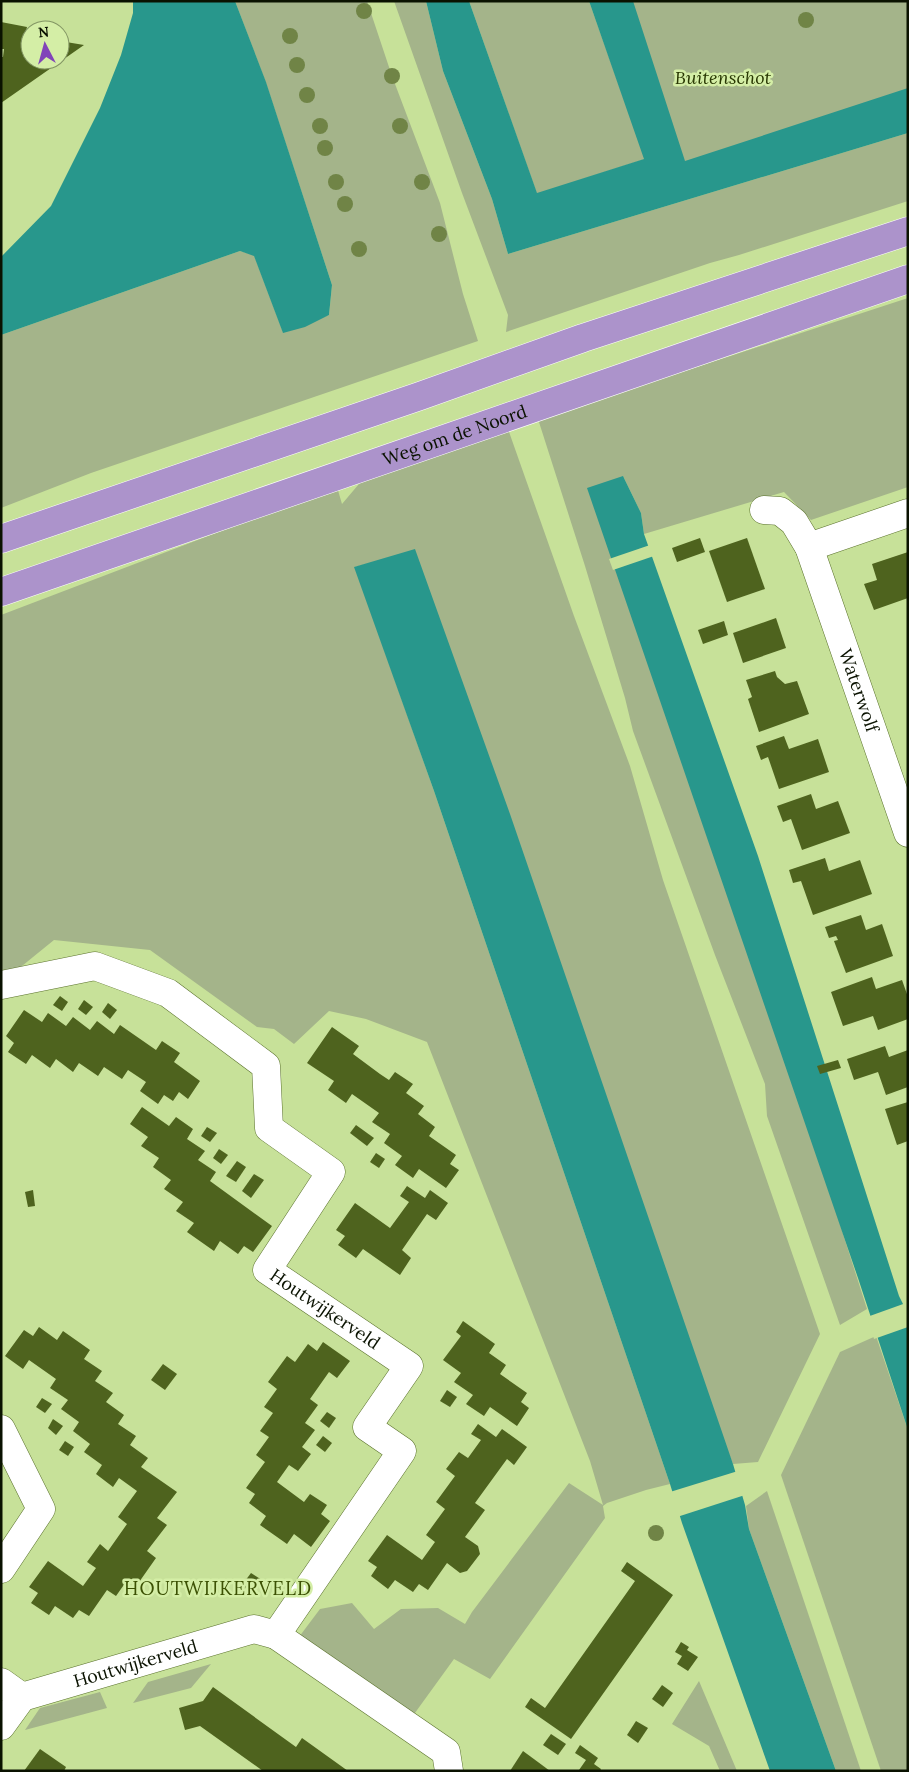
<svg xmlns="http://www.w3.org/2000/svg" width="909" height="1772" viewBox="0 0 909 1772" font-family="Lora,serif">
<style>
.green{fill:#a4b48a}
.water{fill:#28978c}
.pier{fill:#c7e199}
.building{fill:#4e631e}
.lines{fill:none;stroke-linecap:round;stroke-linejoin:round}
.minor-casing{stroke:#5b722d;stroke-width:29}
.trunk-casing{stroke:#fff;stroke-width:29}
.minor{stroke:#fff;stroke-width:28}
.trunk{stroke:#ac93cb;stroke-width:28}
.tree{fill:#708446}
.labels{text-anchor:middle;stroke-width:5;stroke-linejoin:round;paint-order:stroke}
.park-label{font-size:18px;font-style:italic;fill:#283702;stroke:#d4eea6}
.street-label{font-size:18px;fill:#0a1200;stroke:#d4eea6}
.neighbourhood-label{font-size:19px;letter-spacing:1px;fill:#3c5104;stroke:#d4eea6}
</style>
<rect width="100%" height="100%" fill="#c7e199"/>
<!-- green -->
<g class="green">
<polygon points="235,1 367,1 392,76 440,203 463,294 478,341 91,473 1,508 1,335 240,251 254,255 283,332 329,315 332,285 266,83"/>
<polygon points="394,1 426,1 443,71 492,199 508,254 908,133 908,201 739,255 710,263 506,332 508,315 462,193"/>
<polygon points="469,1 589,1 645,159 537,194"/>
<polygon points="616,1 908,1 908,91 675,177"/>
<polygon points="908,298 908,487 811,520 784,492 644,534 641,513 623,476 844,1237 867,1309 840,1325 767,1116 765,1084 715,955 633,731 625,698 585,566 538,419"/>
<polygon points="508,429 574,616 630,766 663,880 820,1334 758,1462 733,1464 370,563 355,567 434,791 670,1484 646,1490 607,1503 603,1506 605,1518 490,1679 454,1659 412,1717 299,1637 320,1609 352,1603 374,1629 401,1609 438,1608 465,1624 472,1612 569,1483 603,1505 590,1461 427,1042 366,1019 329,1011 294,1044 274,1029 257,1027 150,950 54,940 1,983 1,615 337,487 342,504 364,478"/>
<polygon points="876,1336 908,1430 908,1771 881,1771 781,1475 840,1352"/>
<polygon points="767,1491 861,1771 836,1771 749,1529 746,1506"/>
<polygon points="211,1664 191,1688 133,1703 148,1682"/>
<polygon points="699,1681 737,1771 720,1771 709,1746 672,1724"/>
<polygon points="100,1692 107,1708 25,1730 40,1708"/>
</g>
<!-- water -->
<g class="water">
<polygon points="133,1 235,1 266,82 332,285 329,315 305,327 283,333 254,256 240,251 1,335 1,257 51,206 100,108 121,55 133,13"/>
<polygon points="426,1 469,1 537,193 644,159 589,1 633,1 685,161 908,88 908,133 508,254 492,199 443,71"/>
<polygon points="623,476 641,513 644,534 758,856 899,1296 908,1314 908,1430 858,1278 587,488"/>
<polygon points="415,549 510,814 733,1464 745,1505 749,1529 836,1771 770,1771 682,1523 670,1484 434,791 354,567"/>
</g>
<!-- pier -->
<g class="pier">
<polygon points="650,545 654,556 613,570 609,559"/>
<polygon points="906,1303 908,1308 908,1327 874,1339 867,1317"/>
<polygon points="738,1471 745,1495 677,1517 670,1492"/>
</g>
<!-- building -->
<g class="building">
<polygon points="1,22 27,27 25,35 30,36 30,60 60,60 60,41 84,45 1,103 1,57 3,57 4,49 1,49"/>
<polygon points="700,538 705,552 677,562 672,548"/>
<polygon points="747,538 765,589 727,602 709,551"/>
<polygon points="908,552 908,598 874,610 864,584 877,580 872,564"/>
<polygon points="776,618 786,648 743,663 733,633"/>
<polygon points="724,621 728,635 703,644 698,630"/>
<polygon points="775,671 777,677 785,684 797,681 809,714 759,732 748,699 752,697 746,680"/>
<polygon points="784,736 789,749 818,739 829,772 779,789 768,757 761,760 756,746"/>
<polygon points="811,794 816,809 838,801 850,833 802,850 791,819 783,822 777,806"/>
<polygon points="825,858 829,871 860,860 872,894 813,915 801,881 793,883 789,870"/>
<polygon points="861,915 866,930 882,924 893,956 846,973 834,941 838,940 836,936 829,938 825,927"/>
<polygon points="872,977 876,989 902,980 908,997 908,1019 878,1030 873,1016 843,1026 831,992"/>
<polygon points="60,996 68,1002 62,1011 53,1005"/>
<polygon points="84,1000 93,1007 86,1015 78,1009"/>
<polygon points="108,1003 117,1010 110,1019 102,1012"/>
<polygon points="24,1010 42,1022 48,1013 66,1026 73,1017 90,1030 97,1021 114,1034 120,1025 156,1050 162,1041 180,1053 174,1062 200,1081 188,1099 179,1092 173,1101 164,1095 158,1104 140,1091 146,1082 128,1070 122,1079 104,1067 98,1076 79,1063 73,1072 56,1059 50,1068 32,1055 26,1064 8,1052 14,1043 6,1036"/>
<polygon points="332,1027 359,1046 353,1054 380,1074 389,1080 395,1072 413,1084 406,1093 424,1106 418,1114 435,1127 429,1136 456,1155 450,1164 459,1170 446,1188 419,1169 413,1178 395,1165 402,1156 384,1143 390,1134 372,1122 379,1113 352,1094 346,1103 328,1090 334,1081 307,1063"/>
<polygon points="885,1046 889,1057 908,1050 908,1087 886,1095 878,1072 854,1080 847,1059"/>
<polygon points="838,1060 841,1068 820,1074 817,1066"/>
<polygon points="908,1102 908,1141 897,1145 885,1109"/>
<polygon points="142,1107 169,1126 176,1117 193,1129 187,1139 205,1151 198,1160 216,1172 210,1181 272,1226 253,1252 244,1246 238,1254 220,1241 214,1251 187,1232 194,1223 176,1211 183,1202 164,1189 171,1180 153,1167 159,1158 141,1146 148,1137 130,1124"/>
<polygon points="356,1125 374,1138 367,1146 350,1133"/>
<polygon points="207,1127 217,1133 210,1142 201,1136"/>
<polygon points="219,1149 228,1155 221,1164 213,1158"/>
<polygon points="376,1153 385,1159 379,1168 370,1162"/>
<polygon points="237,1161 246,1167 236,1182 226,1176"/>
<polygon points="254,1174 264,1180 251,1198 242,1191"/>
<polygon points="407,1186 425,1198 430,1190 448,1203 436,1220 427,1214 402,1250 411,1258 400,1275 363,1249 356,1258 338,1245 345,1236 336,1230 355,1203 390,1228 409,1202 400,1196"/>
<polygon points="33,1190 35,1206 28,1207 25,1192"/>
<polygon points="463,1321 495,1344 489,1353 506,1365 500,1374 527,1393 521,1402 529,1408 517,1426 490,1407 484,1416 466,1404 473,1395 454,1382 461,1373 443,1360 461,1336 456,1332"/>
<polygon points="39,1327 57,1340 63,1331 90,1350 84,1359 102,1371 95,1381 113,1393 106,1402 124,1415 118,1424 136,1436 130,1445 148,1458 141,1467 177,1492 157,1518 167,1525 147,1551 156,1558 137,1585 128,1579 116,1596 107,1590 89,1616 79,1610 73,1618 55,1606 49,1615 31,1603 38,1593 29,1587 48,1561 83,1586 96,1568 87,1562 100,1544 108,1551 127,1524 118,1517 137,1491 119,1478 113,1487 96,1474 102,1465 84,1452 90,1444 73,1431 79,1422 61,1409 68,1400 50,1388 56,1379 29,1360 23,1369 5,1356 24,1330 33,1336"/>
<polygon points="323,1342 350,1361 337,1378 329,1372 310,1399 318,1405 305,1423 315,1430 302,1447 311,1454 298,1471 289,1465 277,1482 304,1502 310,1494 327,1505 321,1514 330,1521 311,1547 294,1534 287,1544 260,1525 266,1516 249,1503 255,1494 246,1488 265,1462 256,1455 269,1437 260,1431 273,1413 264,1407 277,1389 268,1382 287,1356 295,1362 308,1344 317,1351"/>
<polygon points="163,1364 177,1374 165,1390 151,1380"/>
<polygon points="447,1390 457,1397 450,1407 440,1401"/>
<polygon points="42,1398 52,1404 45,1413 36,1407"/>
<polygon points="327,1412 336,1418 329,1428 320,1421"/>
<polygon points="53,1419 63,1426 56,1435 48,1428"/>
<polygon points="478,1424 496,1437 502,1429 527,1447 514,1465 507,1459 475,1503 485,1510 465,1537 478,1546 480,1554 467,1571 460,1573 447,1563 428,1590 419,1584 413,1592 395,1580 388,1589 371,1576 377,1567 368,1561 387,1535 422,1560 435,1542 426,1535 445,1509 436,1502 455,1476 446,1469 459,1452 468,1458 481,1440 471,1434"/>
<polygon points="323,1436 332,1443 325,1452 316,1445"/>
<polygon points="65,1441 74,1447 68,1456 59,1450"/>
<polygon points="627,1562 673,1595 571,1739 525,1707 531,1698 545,1708 628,1591 635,1581 621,1571"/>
<polygon points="251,1573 262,1580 254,1593 242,1585"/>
<polygon points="681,1642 689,1647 687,1650 698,1657 688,1671 677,1664 682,1656 675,1652"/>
<polygon points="662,1685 673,1693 663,1707 652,1699"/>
<polygon points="213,1687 296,1747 302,1738 348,1771 263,1771 200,1726 185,1730 179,1708 203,1701"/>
<polygon points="636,1721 648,1728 638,1743 627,1735"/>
<polygon points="551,1734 566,1744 558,1755 543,1745"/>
<polygon points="580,1745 598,1758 594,1764 601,1769 600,1771 579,1770 586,1760 575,1753"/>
<polygon points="40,1749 66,1767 64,1771 24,1771"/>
<polygon points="523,1751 542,1765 550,1771 510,1771"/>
</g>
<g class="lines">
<defs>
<g id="minor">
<path id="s1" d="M764,510L780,511L794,522L809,547L908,833"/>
<polyline points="809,547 908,513"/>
<path id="s2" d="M1,985L95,966L168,993L266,1066L269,1128L331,1172L267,1270L409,1366L367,1427L402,1451L276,1635L446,1752L449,1771"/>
<polyline points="1,1429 41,1509 1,1569"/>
<polyline points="1,1682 22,1697"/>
<path id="s3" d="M1,1726L22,1697L254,1629L276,1635"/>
</g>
<g id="trunk">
<polyline points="1,539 420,396 583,338 908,231"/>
<path id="s4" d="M1,592L908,279"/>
</g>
</defs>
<!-- minor casing -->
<use href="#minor" class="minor-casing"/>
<!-- trunk casing -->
<use href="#trunk" class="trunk-casing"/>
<!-- minor -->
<use href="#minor" class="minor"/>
<!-- trunk -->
<use href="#trunk" class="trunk"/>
</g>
<!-- trees -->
<g class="tree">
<circle cx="364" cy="11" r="8"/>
<circle cx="806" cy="20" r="8"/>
<circle cx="290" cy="36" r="8"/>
<circle cx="297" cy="65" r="8"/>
<circle cx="392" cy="76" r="8"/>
<circle cx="307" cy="95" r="8"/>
<circle cx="320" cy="126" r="8"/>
<circle cx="400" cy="126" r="8"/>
<circle cx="325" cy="148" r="8"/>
<circle cx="336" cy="182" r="8"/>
<circle cx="422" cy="182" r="8"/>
<circle cx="345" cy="204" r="8"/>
<circle cx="439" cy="234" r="8"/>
<circle cx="359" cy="249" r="8"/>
<circle cx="656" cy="1533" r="8"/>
</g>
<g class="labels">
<!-- park labels -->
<g class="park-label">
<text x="723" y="84">Buitenschot</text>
</g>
<!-- street labels -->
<g class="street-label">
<text dy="6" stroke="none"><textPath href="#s4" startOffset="480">Weg om de Noord</textPath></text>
<text dy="6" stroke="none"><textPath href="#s1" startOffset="215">Waterwolf</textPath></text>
<text dy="6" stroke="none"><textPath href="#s2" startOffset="621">Houtwijkerveld</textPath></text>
<text dy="6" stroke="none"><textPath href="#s3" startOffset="154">Houtwijkerveld</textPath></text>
</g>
<!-- neighbourhood labels -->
<g class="neighbourhood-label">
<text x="218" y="1595">HOUTWIJKERVELD</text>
</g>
</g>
<!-- border -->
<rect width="909" height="1772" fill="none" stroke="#0a1200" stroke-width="5"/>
<!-- north arrow -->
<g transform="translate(45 45) rotate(354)"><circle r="24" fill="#d4eea6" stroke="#839664"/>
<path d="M0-4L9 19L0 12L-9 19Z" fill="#8144b9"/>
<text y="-8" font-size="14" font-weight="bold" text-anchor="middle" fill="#0a1200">N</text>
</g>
</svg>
